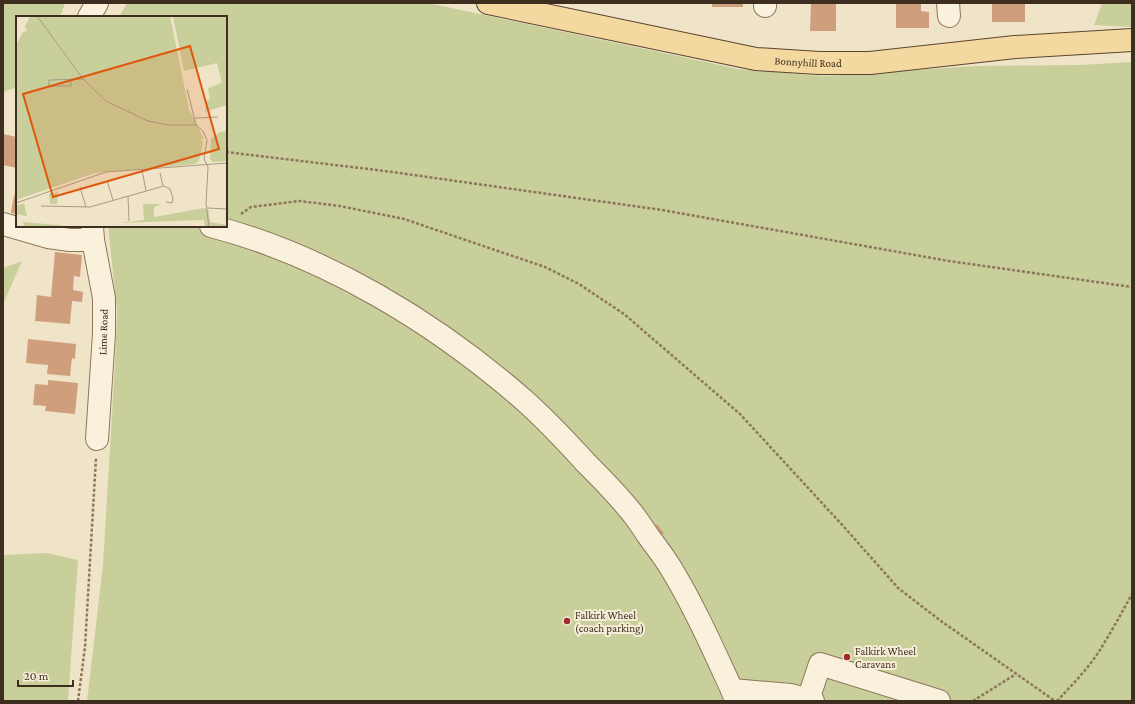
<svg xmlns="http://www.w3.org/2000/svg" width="1135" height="704" viewBox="0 0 1135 704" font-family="'Crimson Pro',serif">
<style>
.green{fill:#c9cf9b}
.building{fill:#cf9f7d}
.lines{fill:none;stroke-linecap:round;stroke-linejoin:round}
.minor-casing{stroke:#8d765c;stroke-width:24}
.major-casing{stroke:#5b4430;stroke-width:24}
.path{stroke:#8d765c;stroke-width:2.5;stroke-dasharray:3 2;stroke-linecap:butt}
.minor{stroke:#faf1dc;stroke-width:22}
.major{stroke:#f3d9a0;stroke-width:22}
.poi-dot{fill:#9e2a2b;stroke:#f7eed8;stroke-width:1.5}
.labels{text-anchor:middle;stroke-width:4;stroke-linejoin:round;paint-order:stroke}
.street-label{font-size:11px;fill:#3d2e20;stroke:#f7eed8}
.poi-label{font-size:11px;fill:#3d2e20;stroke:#f7eed8;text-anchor:start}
.inset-road{fill:none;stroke:#a89b85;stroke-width:1}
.view{fill:#df570d;fill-opacity:0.15;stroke:#df570d;stroke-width:2}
.inset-edge{fill:none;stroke:#3d2e20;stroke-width:2}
</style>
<rect width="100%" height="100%" fill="#f0e4c8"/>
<!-- green -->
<g class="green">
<polygon points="3,3 65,3 60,17 17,17 17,87 3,92"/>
<polygon points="127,3 428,3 739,69 824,76 976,66 1079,65 1132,62 1132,701 87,701 103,565 115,364 117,310 108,226 226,226 226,17 119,17"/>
<polygon points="1102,3 1132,3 1132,27 1094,25"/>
<polygon points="22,261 3,304 3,268"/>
<polygon points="46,553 78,560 68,701 3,701 3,555"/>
</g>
<!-- building -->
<g class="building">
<rect x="712" y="3" width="31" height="4"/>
<polygon points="811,3 836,3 836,31 810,31"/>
<polygon points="896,3 921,3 921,11 929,12 929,28 896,28"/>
<rect x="992" y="3" width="33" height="19"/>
<polygon points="3,134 17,137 17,168 3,165"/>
<polygon points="14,195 17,196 17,214 11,213"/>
<polygon points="55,252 82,255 80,277 74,276 73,290 83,292 82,302 72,301 70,324 35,321 37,295 51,297"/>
<polygon points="28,339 76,344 75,359 72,358 70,376 47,374 48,365 26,363"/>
<polygon points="48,380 78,383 75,414 45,411 46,406 33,405 35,384 48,385"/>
<polygon points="657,524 664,533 658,538 651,529"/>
</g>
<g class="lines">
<defs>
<g id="minor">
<polyline points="948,3 949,16"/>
<polyline points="765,6 765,3"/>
<polyline points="89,17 97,3"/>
<polyline points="3,224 48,237 70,240 93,240"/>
<polyline points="92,226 93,240 104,298 104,334 97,439"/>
<path d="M211,226C326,256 436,323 525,401C546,420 566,441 586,463C600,477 615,492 628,508C636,517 642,527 649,537C657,548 665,558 672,570C695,608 713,649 732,690L736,701"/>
<polyline points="732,690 791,695 813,701"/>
<polyline points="808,700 820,664 939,701"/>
</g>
<g id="major">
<path id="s1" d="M488,3L756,59L819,63H870L1015,47L1132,40"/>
</g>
</defs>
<!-- minor casing -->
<use href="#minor" class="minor-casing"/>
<!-- major casing -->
<use href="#major" class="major-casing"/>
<!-- path -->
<g class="path">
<polyline points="226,152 385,171 662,210 949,261 1132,287"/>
<polyline points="241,214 251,207 299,201 340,206 404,219 545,267 579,284 624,314 740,414 845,528 898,588 941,621 1055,701"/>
<polyline points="78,701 85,647 96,458"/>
<polyline points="973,701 1016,674"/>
<path d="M1057,701C1071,686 1086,671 1098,653C1110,634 1121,614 1132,594"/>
</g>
<!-- minor -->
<use href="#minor" class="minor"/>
<!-- major -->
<use href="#major" class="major"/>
</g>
<!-- markers -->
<g class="poi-dot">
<circle cx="567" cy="621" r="4"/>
<circle cx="847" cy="657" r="4"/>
</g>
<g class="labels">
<!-- street labels -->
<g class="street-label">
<text dy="4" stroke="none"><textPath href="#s1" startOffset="326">Bonnyhill Road</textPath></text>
<text transform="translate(103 332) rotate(-88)" y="4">Lime Road</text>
</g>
<!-- poi labels -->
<g class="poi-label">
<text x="575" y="619">Falkirk Wheel<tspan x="575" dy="13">(coach parking)</tspan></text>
<text x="855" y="655">Falkirk Wheel<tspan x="855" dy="13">Caravans</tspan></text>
</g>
</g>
<!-- overview -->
<g transform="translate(16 16)">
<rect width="211" height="211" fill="#f0e4c8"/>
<path d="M154,0L173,93L188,123H185L187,127L183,145L179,148L79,157L0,184V30L7,16L11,15L9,10L14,1ZM157,0H211V89L189,96L191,84L194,83L192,72L206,67L201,47L168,55ZM211,115V145L197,146L194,143L195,123L204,116ZM42,176L41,188H34L33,178ZM8,187L11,200L0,198V190ZM127,188H146L138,191V201L188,192L193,195L194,206L211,209V211H189L188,204L104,207L128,204ZM7,206L42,209L51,211H8Z" fill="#c9cf9b"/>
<path class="inset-road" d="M21,0L67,63L90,85L132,105L152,109H180M55,65V70H33V64L67,63M171,73L180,109L187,115L191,124L188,143L192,151L190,188L193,211M179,102L202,101M126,154L130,175M144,157L147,170M91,165L97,184M64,171L70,191M112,180L113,205M0,187L90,156L211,147M25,190L74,191L148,170L154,173L157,182L156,187L150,186M191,192L211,193"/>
<path class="view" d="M174,30L203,133L37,181L7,78Z"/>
<rect width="211" height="211" class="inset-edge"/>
</g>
<!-- border -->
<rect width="1135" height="704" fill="none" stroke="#3d2e20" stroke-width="8"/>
<!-- scale -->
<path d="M18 680v6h55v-6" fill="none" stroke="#3d2e20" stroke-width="2"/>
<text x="24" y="680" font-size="12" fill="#3d2e20" stroke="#f7eed8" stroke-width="3" paint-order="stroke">20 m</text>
</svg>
